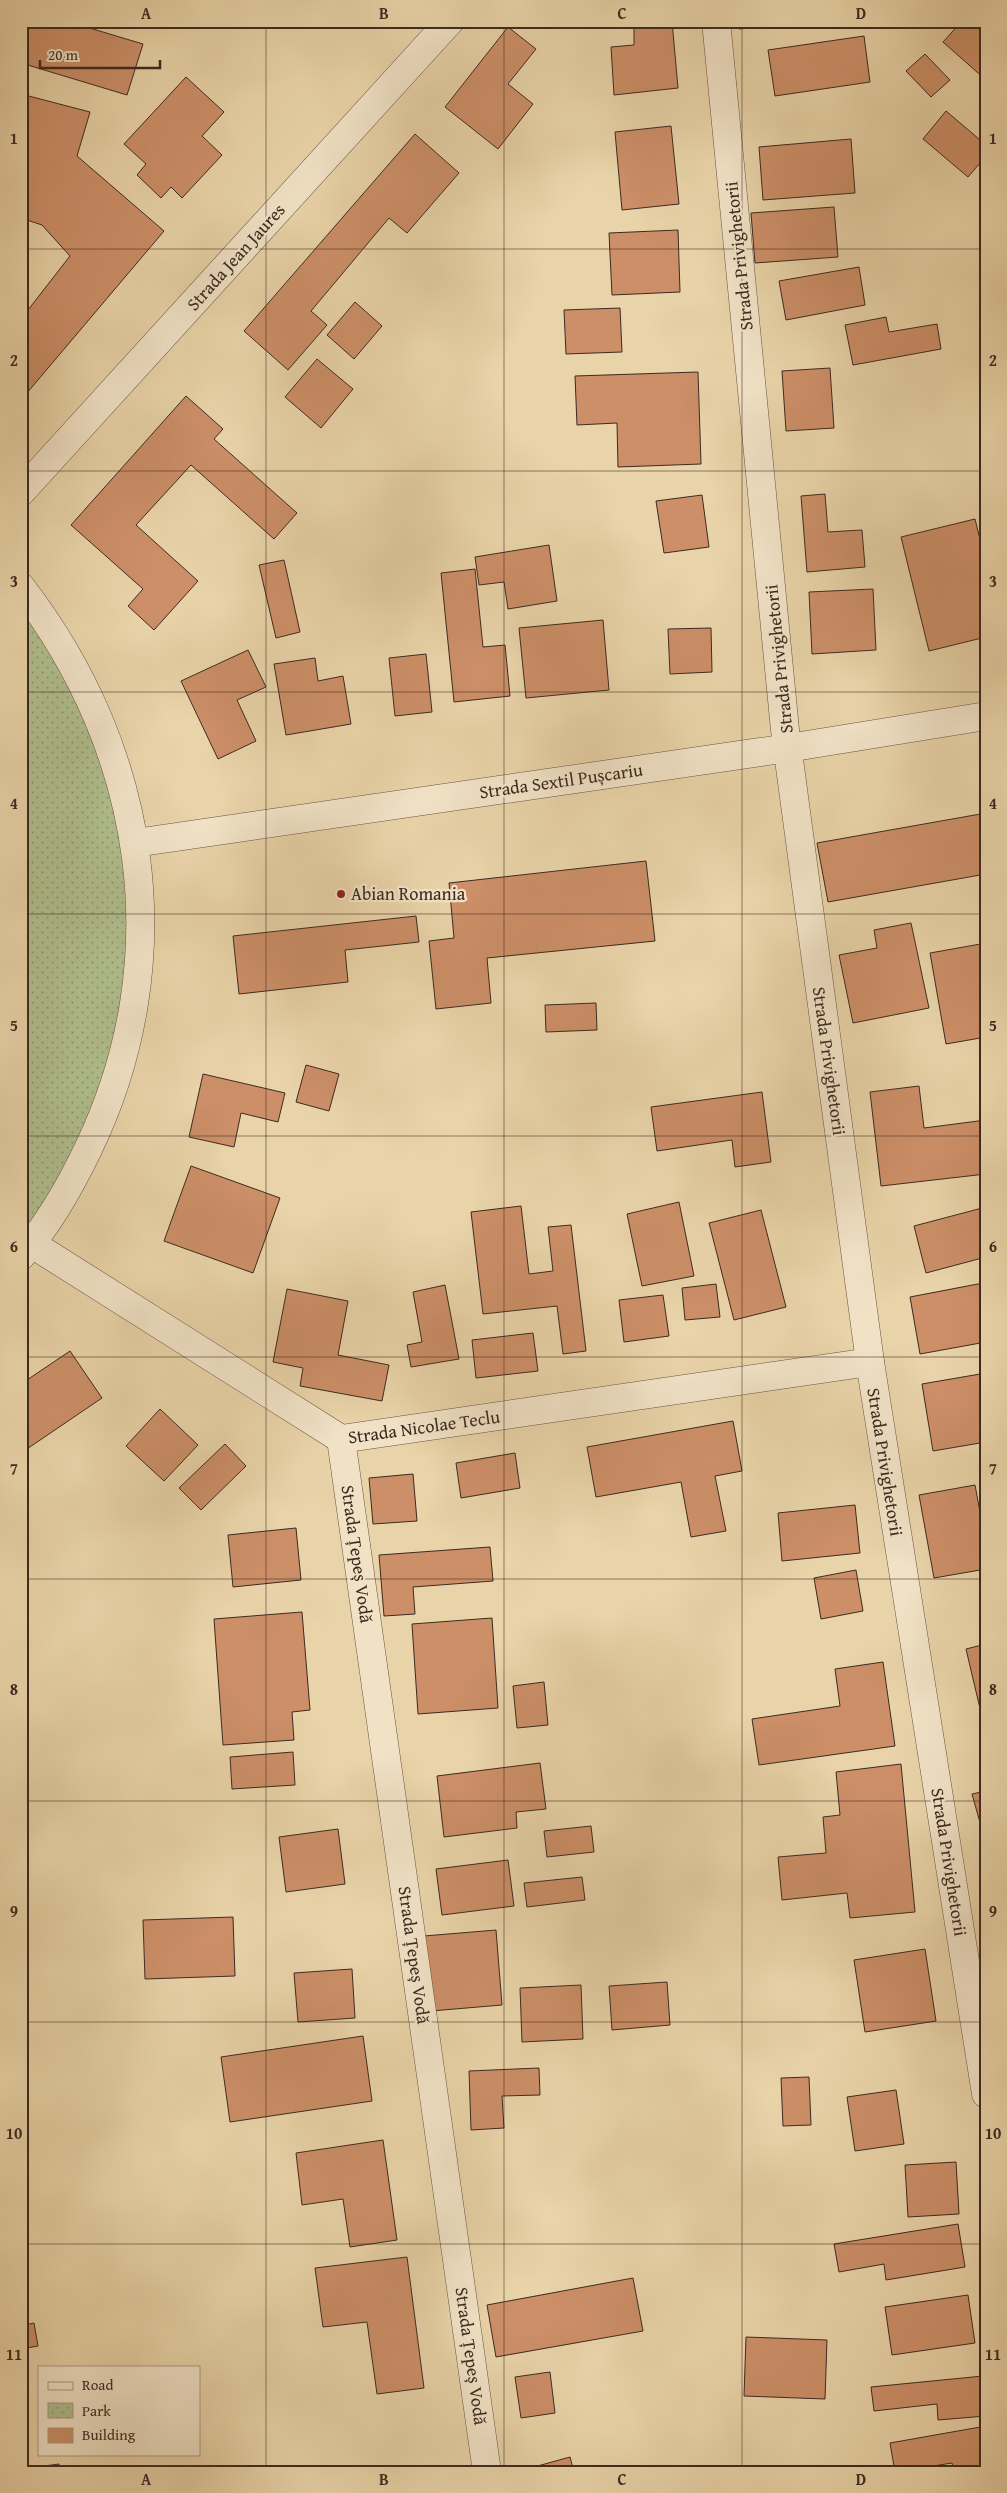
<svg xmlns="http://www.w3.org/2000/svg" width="1007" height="2493" viewBox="0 0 1007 2493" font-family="'Gentium Book Plus',serif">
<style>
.park{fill:url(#park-dots);stroke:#767457}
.building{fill:#cc8f68;stroke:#3d2a21}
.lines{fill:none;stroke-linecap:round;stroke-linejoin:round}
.minor-casing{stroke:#685443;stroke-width:29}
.tertiary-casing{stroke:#685443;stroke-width:29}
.minor{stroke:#f1e2c6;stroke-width:28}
.tertiary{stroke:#f1e2c6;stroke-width:28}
.grid{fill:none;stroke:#3d2a21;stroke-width:1;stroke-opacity:0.55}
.poi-dot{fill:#8f2418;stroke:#f1e2c6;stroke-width:2}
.labels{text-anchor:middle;stroke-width:4.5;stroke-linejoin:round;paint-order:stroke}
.street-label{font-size:18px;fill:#3d2a21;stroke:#f1e2c6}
.poi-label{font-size:18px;fill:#3d2a21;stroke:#f1e2c6;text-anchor:start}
.neatline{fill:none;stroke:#3d2a21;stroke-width:2}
.grid-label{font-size:16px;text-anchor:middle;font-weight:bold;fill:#3d2a21}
</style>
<defs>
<pattern id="park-dots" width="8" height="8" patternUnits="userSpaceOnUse" patternTransform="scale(1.25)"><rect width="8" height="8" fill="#b0be8d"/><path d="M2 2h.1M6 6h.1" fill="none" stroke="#909b73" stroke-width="1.8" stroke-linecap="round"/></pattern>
</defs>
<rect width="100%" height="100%" fill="#e9d3a8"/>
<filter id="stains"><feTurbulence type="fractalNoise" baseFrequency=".004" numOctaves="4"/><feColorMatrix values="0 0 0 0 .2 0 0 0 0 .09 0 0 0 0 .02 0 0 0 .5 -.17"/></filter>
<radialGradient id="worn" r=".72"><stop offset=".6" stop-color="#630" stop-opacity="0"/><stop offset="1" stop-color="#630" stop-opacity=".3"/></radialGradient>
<!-- park -->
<polygon class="park" points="21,587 45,619 135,843 123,1057 21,1256"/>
<!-- building -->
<g class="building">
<polygon points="21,21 66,21 143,44 127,95 21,63"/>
<polygon points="634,21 672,21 678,88 614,95 611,47 634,45"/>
<polygon points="738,21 795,21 795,24 739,29"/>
<polygon points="962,21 986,21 986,80 943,42"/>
<polygon points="508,27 536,49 508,84 533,104 498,149 445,107"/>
<polygon points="864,36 870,82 775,96 768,50"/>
<polygon points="925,54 950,80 931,97 906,71"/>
<polygon points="186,77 224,112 202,136 222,155 182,198 171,187 161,198 137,175 146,164 124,144"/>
<polygon points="21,94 90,112 77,156 164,231 21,400 21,319 70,256 42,225 21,218"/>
<polygon points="946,111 986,145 986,156 968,177 923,139"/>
<polygon points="671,126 679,204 622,210 615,132"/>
<polygon points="415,134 459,173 407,233 389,218 311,311 327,325 288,370 244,331"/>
<polygon points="851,139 855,193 763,200 759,147"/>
<polygon points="834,207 838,257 755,263 751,213"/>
<polygon points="678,230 680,292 612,295 609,233"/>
<polygon points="859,267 865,305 786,320 779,281"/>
<polygon points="355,302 382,326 354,359 327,335"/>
<polygon points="620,308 622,352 566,354 564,310"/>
<polygon points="886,317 889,332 937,324 941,349 853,365 845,325"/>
<polygon points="317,359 353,389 321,428 285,397"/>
<polygon points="830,368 834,428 786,431 782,371"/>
<polygon points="698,372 701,464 618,467 617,423 577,425 575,376"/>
<polygon points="186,396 223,429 214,439 297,513 274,539 191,465 136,525 198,581 154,630 128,606 143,589 71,525"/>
<polygon points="825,494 828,532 862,530 865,567 807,572 801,496"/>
<polygon points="702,495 709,547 664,553 656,501"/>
<polygon points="975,519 986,564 986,637 929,651 901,537"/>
<polygon points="549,545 557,601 508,609 504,582 479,585 475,557"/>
<polygon points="284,560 300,632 276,638 259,565"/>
<polygon points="475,569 483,647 505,645 510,696 454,702 441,573"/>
<polygon points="873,589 876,650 812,654 809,592"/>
<polygon points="603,620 609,690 526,698 519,628"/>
<polygon points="711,628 712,672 670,674 668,629"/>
<polygon points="248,650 266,687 237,700 256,741 218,759 181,681"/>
<polygon points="426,654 432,712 395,716 389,658"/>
<polygon points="315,658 318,681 343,676 351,724 286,735 274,664"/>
<polygon points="986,813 986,874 828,902 817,843"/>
<polygon points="646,861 655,941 487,958 491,1003 436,1009 429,941 454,938 449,883"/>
<polygon points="416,916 419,942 345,950 348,982 239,994 233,936"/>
<polygon points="911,923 929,1008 853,1023 839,955 877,948 874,930"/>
<polygon points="986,943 986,1037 946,1044 930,953"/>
<polygon points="596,1003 597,1030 546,1032 545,1005"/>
<polygon points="306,1065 339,1074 329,1111 296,1102"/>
<polygon points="203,1074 285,1093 278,1122 241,1113 234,1147 189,1137"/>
<polygon points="919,1086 924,1128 986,1120 986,1174 881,1186 870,1092"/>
<polygon points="762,1092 771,1162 735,1167 732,1140 657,1151 651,1107"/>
<polygon points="191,1166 280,1198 253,1273 164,1241"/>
<polygon points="679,1202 694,1276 642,1286 627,1214"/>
<polygon points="521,1206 529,1274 553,1271 548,1227 571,1225 586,1351 563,1354 557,1306 483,1314 471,1212"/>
<polygon points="986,1207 986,1257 926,1273 914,1226"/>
<polygon points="761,1210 786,1307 734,1320 709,1223"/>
<polygon points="983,1283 986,1296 986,1342 920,1354 910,1297"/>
<polygon points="716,1284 720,1317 685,1320 682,1288"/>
<polygon points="445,1285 459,1359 411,1367 407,1345 422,1342 413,1292"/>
<polygon points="287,1289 348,1301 338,1355 389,1365 382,1401 300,1386 303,1368 273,1362"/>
<polygon points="663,1295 669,1336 624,1342 619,1300"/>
<polygon points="533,1333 538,1371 476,1378 472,1340"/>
<polygon points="70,1351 102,1398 21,1453 21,1384"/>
<polygon points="986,1373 986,1442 933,1451 922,1384"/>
<polygon points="160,1409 198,1445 164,1481 126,1446"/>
<polygon points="733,1421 742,1471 715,1476 726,1531 691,1537 681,1482 596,1497 587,1447"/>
<polygon points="225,1444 246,1466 201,1510 179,1488"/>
<polygon points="515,1453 520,1488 461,1498 456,1463"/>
<polygon points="413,1474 417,1521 373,1524 369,1478"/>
<polygon points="975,1485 982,1523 986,1522 986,1569 934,1578 919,1495"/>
<polygon points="855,1505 860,1553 782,1561 778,1513"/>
<polygon points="296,1528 301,1580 233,1587 228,1535"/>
<polygon points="490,1547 493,1581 413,1587 415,1614 384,1616 379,1555"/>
<polygon points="856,1570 863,1611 821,1619 814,1578"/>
<polygon points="302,1612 310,1710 292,1712 294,1740 223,1745 214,1619"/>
<polygon points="492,1618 498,1708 418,1714 412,1624"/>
<polygon points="986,1644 986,1734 966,1649"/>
<polygon points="883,1662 895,1746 759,1765 752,1719 840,1706 835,1669"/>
<polygon points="544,1682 548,1725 517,1728 513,1686"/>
<polygon points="293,1752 295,1785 232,1789 230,1757"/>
<polygon points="540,1763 546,1809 516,1812 517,1828 444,1837 437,1776"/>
<polygon points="901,1764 915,1912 850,1918 847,1893 782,1900 778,1857 826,1853 823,1817 840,1815 836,1772"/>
<polygon points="986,1791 986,1844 972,1794"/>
<polygon points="591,1826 594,1852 547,1857 544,1831"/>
<polygon points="338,1829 345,1884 286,1892 279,1837"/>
<polygon points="508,1860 514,1906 442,1915 436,1869"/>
<polygon points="582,1877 585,1900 527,1907 524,1883"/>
<polygon points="233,1917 235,1976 145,1979 143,1920"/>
<polygon points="496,1930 502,2005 431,2011 424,1936"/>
<polygon points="925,1949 936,2021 865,2032 854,1960"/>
<polygon points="352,1969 355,2018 298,2022 294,1973"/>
<polygon points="667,1982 670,2025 612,2030 609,1986"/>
<polygon points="581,1985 583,2039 522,2042 520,1988"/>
<polygon points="363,2036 372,2101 230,2122 221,2057"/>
<polygon points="539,2068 540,2095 502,2096 504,2128 471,2130 469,2071"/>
<polygon points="809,2077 811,2125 783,2126 781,2078"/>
<polygon points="896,2090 904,2144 855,2151 847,2097"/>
<polygon points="383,2140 397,2240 350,2247 343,2199 302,2205 296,2153"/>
<polygon points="956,2162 959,2214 908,2217 905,2165"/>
<polygon points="958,2224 965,2267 886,2280 884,2264 839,2272 834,2244"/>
<polygon points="407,2257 424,2388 377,2394 367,2322 323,2327 315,2268"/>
<polygon points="633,2278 643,2331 496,2357 487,2305"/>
<polygon points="968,2295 975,2343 892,2355 885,2307"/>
<polygon points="34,2323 38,2346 21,2349 21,2326"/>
<polygon points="746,2337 827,2340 825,2399 744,2396"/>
<polygon points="550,2372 555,2413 521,2418 515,2377"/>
<polygon points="983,2376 986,2416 938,2420 937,2404 874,2411 871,2387"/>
<polygon points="986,2426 986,2472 954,2472 952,2463 895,2472 890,2443"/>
<polygon points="570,2457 574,2472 523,2472 523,2470"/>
<polygon points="59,2464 60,2472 21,2472 21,2469"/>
</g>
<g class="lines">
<defs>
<g id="minor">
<polyline points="716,21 785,730 870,1362 986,2094"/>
<polyline points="21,492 450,21"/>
<polyline points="32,1244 341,1439 870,1362"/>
<polyline points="341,1439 487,2472"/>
</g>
<g id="tertiary">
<path d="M21,587C147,750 179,959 89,1147C71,1185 49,1224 21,1256"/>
<polyline points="135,843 788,748 986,716"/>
</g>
</defs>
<!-- minor casing -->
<use href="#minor" class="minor-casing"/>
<!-- tertiary casing -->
<use href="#tertiary" class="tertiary-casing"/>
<!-- minor -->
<use href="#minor" class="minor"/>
<!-- tertiary -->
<use href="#tertiary" class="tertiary"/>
</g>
<!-- grid -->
<path class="grid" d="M266,21V2472M504,21V2472M742,21V2472M21,249H986M21,471H986M21,692H986M21,914H986M21,1136H986M21,1357H986M21,1579H986M21,1801H986M21,2022H986M21,2244H986"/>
<!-- markers -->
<circle class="poi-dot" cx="341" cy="894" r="5"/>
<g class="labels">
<!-- street labels -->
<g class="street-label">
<text transform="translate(739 256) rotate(-96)" y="6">Strada Privighetorii</text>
<text transform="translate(236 257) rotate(-48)" y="6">Strada Jean Jaures</text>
<text transform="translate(779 659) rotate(-96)" y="6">Strada Privighetorii</text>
<text transform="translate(561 781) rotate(-8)" y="6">Strada Sextil Pușcariu</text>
<text transform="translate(829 1061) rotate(82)" y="6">Strada Privighetorii</text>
<text transform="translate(424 1427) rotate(-8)" y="6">Strada Nicolae Teclu</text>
<text transform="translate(885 1462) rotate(81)" y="6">Strada Privighetorii</text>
<text transform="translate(357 1554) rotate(82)" y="6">Strada Țepeș Vodă</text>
<text transform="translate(949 1862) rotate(81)" y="6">Strada Privighetorii</text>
<text transform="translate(414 1955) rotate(82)" y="6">Strada Țepeș Vodă</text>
<text transform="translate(471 2356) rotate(82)" y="6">Strada Țepeș Vodă</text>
</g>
<!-- poi labels -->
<g class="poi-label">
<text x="351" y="900">Abian Romania</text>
</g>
</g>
<!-- margin -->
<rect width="1007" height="2493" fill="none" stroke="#e9d3a8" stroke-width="55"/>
<!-- legend -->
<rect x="38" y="2366" width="162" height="90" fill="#f1e2c6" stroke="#a99884"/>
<rect x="48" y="2382" width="25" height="8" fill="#f1e2c6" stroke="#a99884"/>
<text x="82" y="2390" font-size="15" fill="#3d2a21">Road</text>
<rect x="48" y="2403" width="25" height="15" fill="url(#park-dots)" stroke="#a99884"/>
<text x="82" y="2416" font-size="15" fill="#3d2a21">Park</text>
<rect x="48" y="2428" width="25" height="15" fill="#cc8f68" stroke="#a99884"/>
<text x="82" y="2440" font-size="15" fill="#3d2a21">Building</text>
<!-- scale -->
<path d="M40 60v8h120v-8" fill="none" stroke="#3d2a21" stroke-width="2.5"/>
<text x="48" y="60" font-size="15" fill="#3d2a21" stroke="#f1e2c6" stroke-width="4" paint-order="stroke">20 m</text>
<rect x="28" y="28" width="952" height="2438" class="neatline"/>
<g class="grid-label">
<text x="146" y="19">A</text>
<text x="384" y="19">B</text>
<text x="622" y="19">C</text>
<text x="861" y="19">D</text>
<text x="14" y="144">1</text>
<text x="993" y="144">1</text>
<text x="14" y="366">2</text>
<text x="993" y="366">2</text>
<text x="14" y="587">3</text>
<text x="993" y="587">3</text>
<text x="14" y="809">4</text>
<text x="993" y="809">4</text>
<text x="14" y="1031">5</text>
<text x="993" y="1031">5</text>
<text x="14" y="1252">6</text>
<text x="993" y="1252">6</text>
<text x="14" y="1474">7</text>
<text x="993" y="1474">7</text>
<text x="14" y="1695">8</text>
<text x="993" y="1695">8</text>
<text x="14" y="1917">9</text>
<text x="993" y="1917">9</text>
<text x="14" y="2139">10</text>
<text x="993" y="2139">10</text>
<text x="14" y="2360">11</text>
<text x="993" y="2360">11</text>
<text x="146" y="2485">A</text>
<text x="384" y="2485">B</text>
<text x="622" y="2485">C</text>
<text x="861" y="2485">D</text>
</g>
<rect width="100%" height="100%" filter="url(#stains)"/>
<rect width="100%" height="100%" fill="url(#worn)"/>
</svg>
